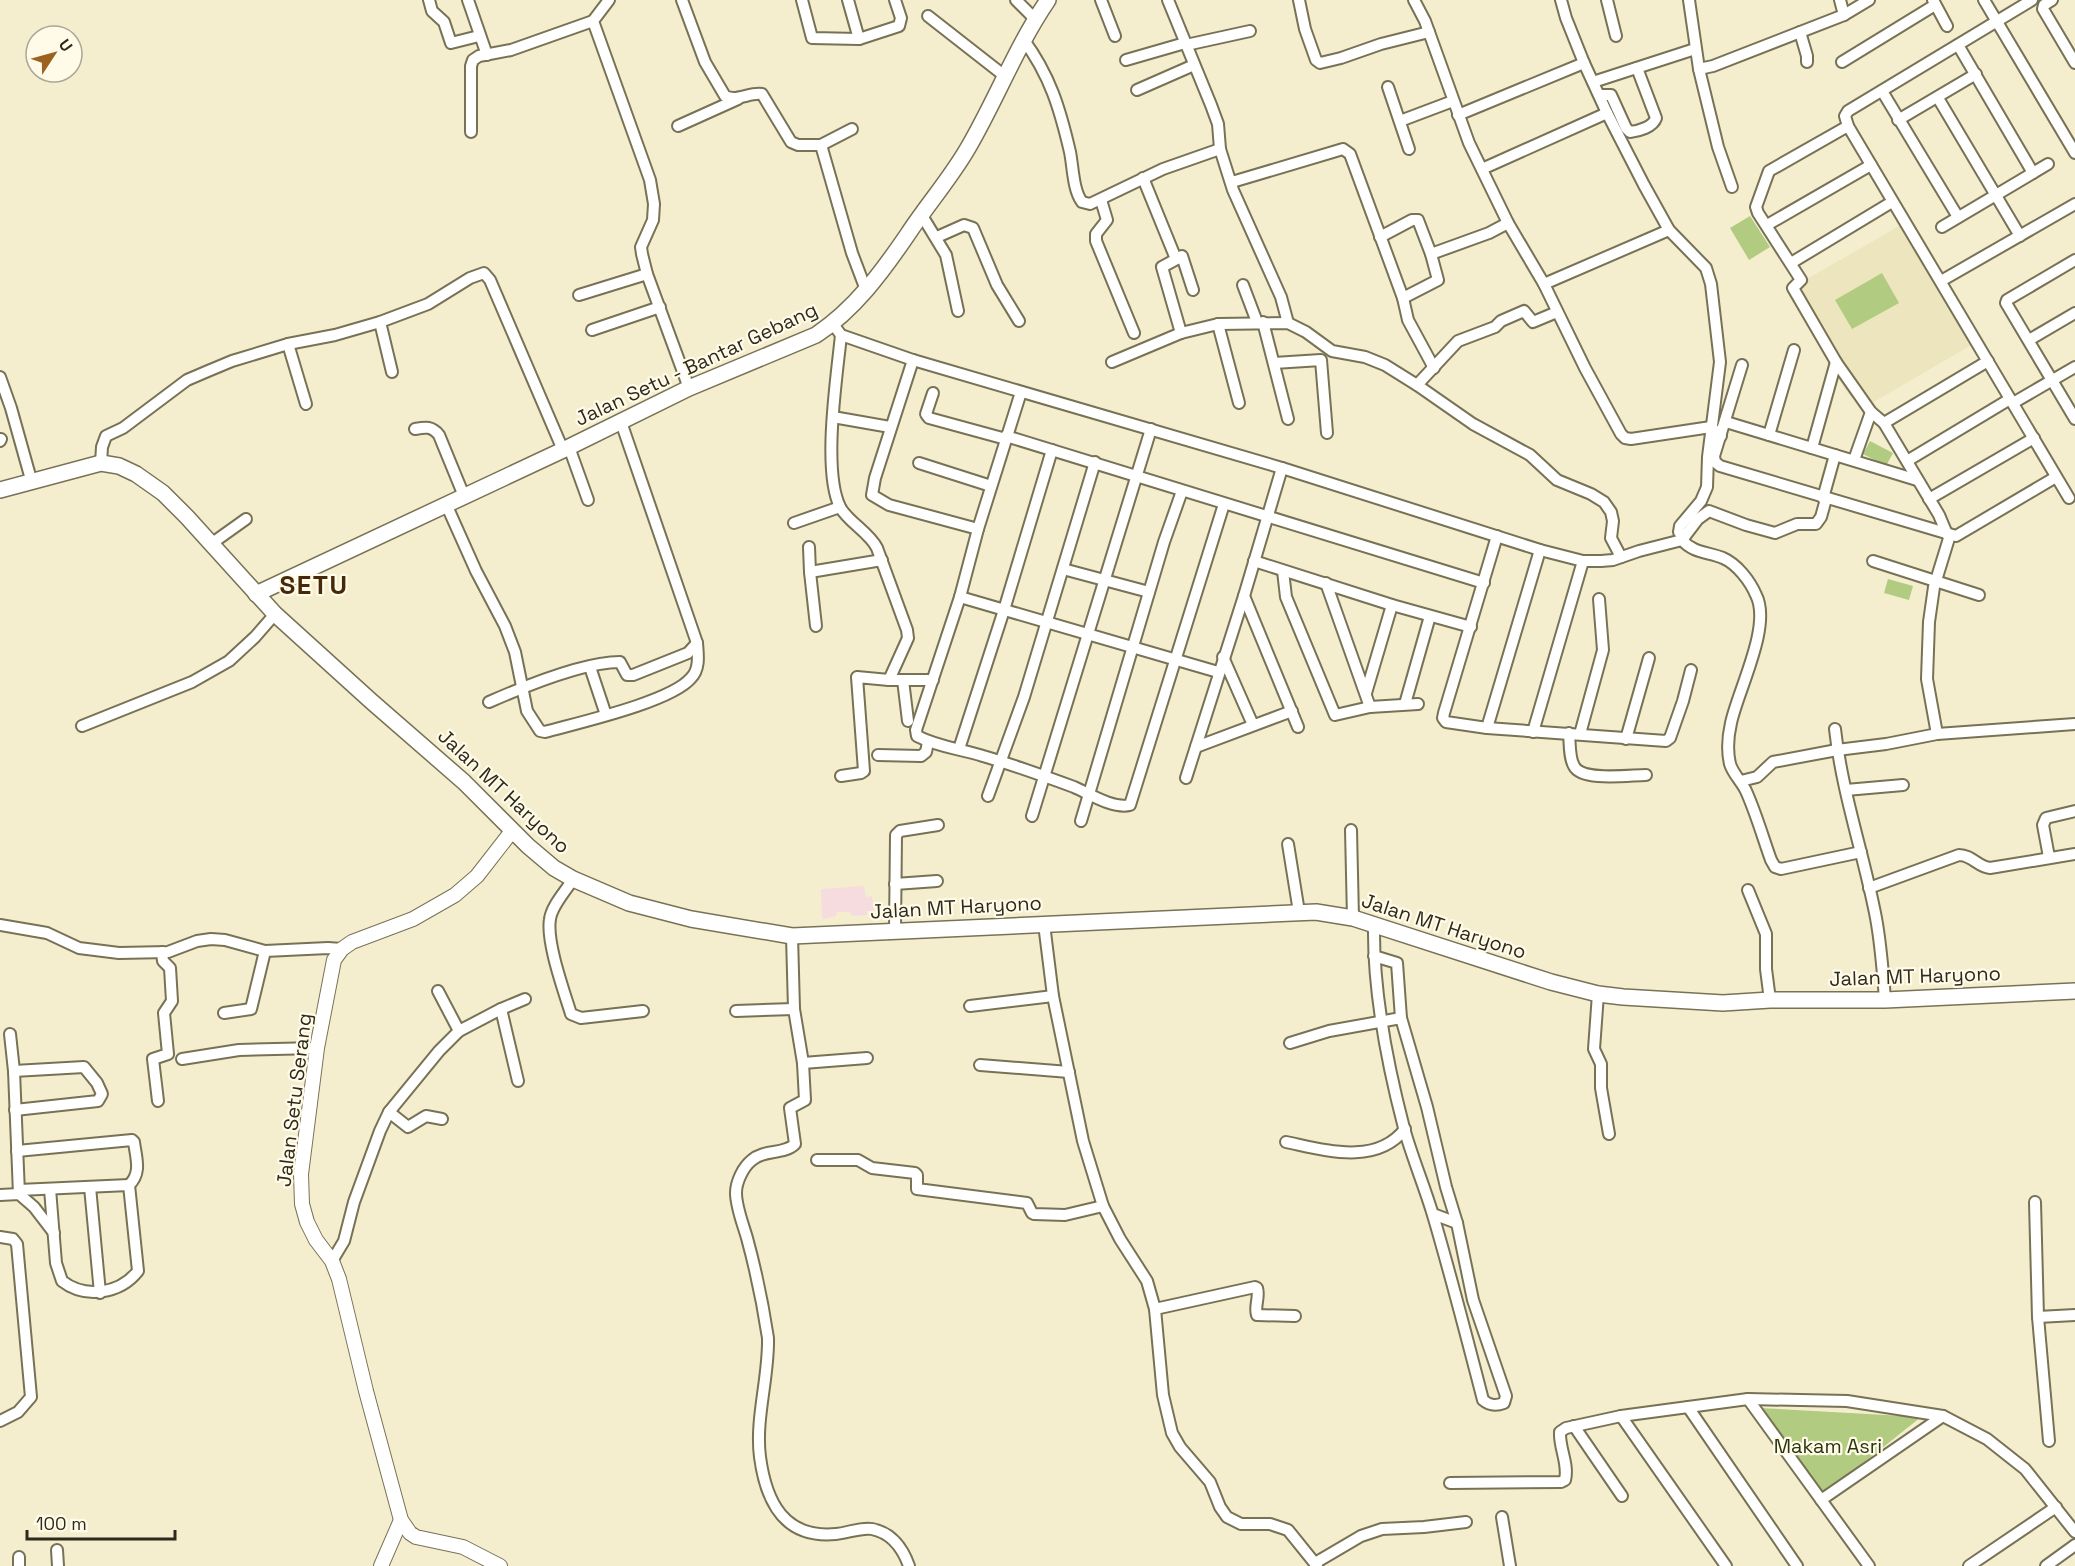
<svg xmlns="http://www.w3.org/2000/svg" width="2075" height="1566" viewBox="0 0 2075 1566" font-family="'Space Grotesk',sans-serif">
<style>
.built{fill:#ede5bd}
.medical{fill:#f6dcdf}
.green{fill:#b1cc80}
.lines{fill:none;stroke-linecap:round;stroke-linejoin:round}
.minor-casing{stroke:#777255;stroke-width:14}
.tertiary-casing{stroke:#777255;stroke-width:16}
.secondary-casing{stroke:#777255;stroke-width:18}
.minor{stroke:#fff;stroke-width:10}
.tertiary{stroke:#fff;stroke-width:14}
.secondary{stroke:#fff;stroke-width:15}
.labels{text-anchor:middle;stroke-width:4.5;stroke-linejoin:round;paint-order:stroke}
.street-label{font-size:20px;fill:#2c291d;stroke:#fffbe8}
.park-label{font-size:20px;fill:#2a3612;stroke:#fffbe8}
.district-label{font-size:26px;font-weight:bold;letter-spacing:1.5px;fill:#45290a;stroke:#fffbe8}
</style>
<rect width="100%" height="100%" fill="#f4eece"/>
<!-- built -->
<polygon class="built" points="1903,224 1973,344 1865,407 1848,394 1786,291"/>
<!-- medical -->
<polygon class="medical" points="864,886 866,897 872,896 874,911 867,911 867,915 852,916 850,912 837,912 836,916 822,919 821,889"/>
<!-- green -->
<g class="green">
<polygon points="1750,216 1770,247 1749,260 1730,228"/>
<polygon points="1882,273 1899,303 1852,329 1835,300"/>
<polygon points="1870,441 1893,453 1886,466 1863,454"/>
<polygon points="1888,579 1913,586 1909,600 1884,593"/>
<polygon points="1760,1408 1921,1417 1822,1496"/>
</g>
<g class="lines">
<defs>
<g id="minor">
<polyline points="429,0 432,11 444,22 451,43 479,36"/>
<polyline points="468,0 487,55"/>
<polyline points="609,0 593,21 650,180 654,204 653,220 641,247 642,254 647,274 689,388"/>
<path d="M682,0L705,62L725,96C738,102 749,92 762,94L791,142L798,145H821L852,253L866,290"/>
<polyline points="802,0 812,38 859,39 899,26 901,18 895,0"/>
<polyline points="848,0 859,39"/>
<polyline points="1016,0 1035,19"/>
<polyline points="1101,0 1115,36"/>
<polyline points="1168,0 1211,105 1218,124 1220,149 1233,190 1281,297 1288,323"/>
<polyline points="1299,0 1305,29 1316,60 1320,63 1341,58 1381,44 1429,32"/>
<polyline points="1414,0 1425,21 1469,143 1508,223 1544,284 1585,368 1621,434 1625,438 1631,439 1711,427 1721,436"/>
<polyline points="1561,0 1566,18 1584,63 1607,113 1644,185 1669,230 1706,268 1711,284 1720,362 1708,457 1707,487 1701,501 1680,526 1679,532 1684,538"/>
<polyline points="1607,0 1616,36"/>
<polyline points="1689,0 1699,69 1713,66 1844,15 1869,0"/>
<polyline points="1840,0 1844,15"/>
<polyline points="1933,0 1947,26"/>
<polyline points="1984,0 2075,153"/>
<polyline points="2032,0 1848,111 1845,116 1848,126 2069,498"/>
<polyline points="2052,0 2044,5 2043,9 2075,63"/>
<polyline points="928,16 1006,77"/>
<polyline points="1800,32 1807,56 1807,62"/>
<path d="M1023,39C1050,75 1060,109 1070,152C1073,167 1073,190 1082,202L1090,204L1163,169L1220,149"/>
<polyline points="1186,45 1250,31"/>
<polyline points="1958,45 2033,173"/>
<polyline points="1126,60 1185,43"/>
<polyline points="1842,62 1935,5"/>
<polyline points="1699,69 1718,147 1732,187"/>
<polyline points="1593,82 1695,49"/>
<polyline points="1388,87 1409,149"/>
<polyline points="1137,90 1194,65"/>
<polyline points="1882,91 1958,217"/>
<path d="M1600,95H1611L1626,128L1630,132C1639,131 1653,127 1656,118L1637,68"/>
<polyline points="1938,98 2020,236"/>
<polyline points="1458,115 1584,63"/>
<polyline points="1898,120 1976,74"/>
<polyline points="1400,121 1453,101"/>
<polyline points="678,126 738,99"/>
<polyline points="471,132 471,66 473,60 479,56 511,50 593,21"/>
<polyline points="821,145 852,129"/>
<polyline points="1482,169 1607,113"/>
<polyline points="1143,178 1176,259"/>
<polyline points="1232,182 1343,149 1350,154 1403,298 1408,320 1434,368"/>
<polyline points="1101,200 1107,220 1096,234 1096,241 1134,333"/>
<polyline points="921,214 946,255 958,311"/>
<polyline points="1767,225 1871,165"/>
<polyline points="1942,227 2048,164"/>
<polyline points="937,237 964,225 973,228 997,285 1019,321"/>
<polyline points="1380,237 1412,220 1418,220 1431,254 1489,233 1508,223"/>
<polyline points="2075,260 2007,300 2006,303 2075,419"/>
<polyline points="1791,263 1892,202"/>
<polyline points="1941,281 2075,204"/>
<polyline points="1544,284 1669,230"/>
<polyline points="1243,285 1257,322"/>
<polyline points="579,295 647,274"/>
<polyline points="1403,298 1438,280 1431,254"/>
<polyline points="380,322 392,372"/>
<polyline points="1263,322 1288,419"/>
<path d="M833,324L841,335L913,360L1282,468L1540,550L1583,561H1601L1613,560L1639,551L1682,540C1693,553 1708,552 1723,558C1737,564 1750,581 1756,595C1772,626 1738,690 1731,723C1728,736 1727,751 1730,764C1733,774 1742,782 1746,791C1756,813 1763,838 1771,860L1775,867L1781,869L1861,852"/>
<polyline points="1218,324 1239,403"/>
<polyline points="592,330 660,307"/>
<polyline points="1181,333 1218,324 1288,323 1306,332 1332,351 1365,357 1385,365 1417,385 1473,424 1530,455 1557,480 1591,494 1604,502 1611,512 1613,521 1611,538 1621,557"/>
<path d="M841,335C837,376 822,470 840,507C848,522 869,532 877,548L907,630L908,638L889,680"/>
<polyline points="2029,340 2075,313"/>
<polyline points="288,344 306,404"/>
<polyline points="913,360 875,478 872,495 889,505 978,529"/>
<polyline points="1112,362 1181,333 1162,267 1182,256 1193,290"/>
<polyline points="1836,362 1793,288 1801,280 1758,213 1756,207 1769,171 1848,126"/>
<polyline points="1274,363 1321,360 1327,433"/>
<polyline points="1742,365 1714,456 1715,462 1720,466 1956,536 2056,477"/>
<polyline points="0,377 11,408 32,483"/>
<polyline points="1417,385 1458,341 1495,327 1501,321 1524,311 1533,322 1557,312"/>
<path d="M1021,392L978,529L960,597L916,730L917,736C938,747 961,749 983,756C1014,765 1044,776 1074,787C1090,794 1113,809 1130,805L1224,504"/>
<polyline points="933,393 926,414 929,418 1006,439"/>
<polyline points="2013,403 2075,367"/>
<polyline points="833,417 890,427"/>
<polyline points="1726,422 1917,480"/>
<polyline points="1884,423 1988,361"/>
<path d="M415,429C426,427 432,426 439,435L464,496"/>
<polyline points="1769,435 1794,350"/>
<polyline points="1006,436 1484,583"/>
<polyline points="0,441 1,439"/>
<polyline points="569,447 588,500"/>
<polyline points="1812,448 1836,362 1871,412 1884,423 1939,515 1947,534"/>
<polyline points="1854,460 1871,412"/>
<polyline points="1907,461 2010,399"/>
<polyline points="101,463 102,447 106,436 123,428 187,380 208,371 232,361 288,344 335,335 380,322 428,304 470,278 484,273 490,280 563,450"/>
<polyline points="919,463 991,486"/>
<polyline points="1823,498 1835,455"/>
<polyline points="1929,499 2034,438"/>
<path d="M446,504L476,571L505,626L515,652L527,711L540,731L545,732C577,723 671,702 691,678C700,669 698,655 697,643L621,422"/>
<polyline points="794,523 840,507"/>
<polyline points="1497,536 1444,713 1443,718 1446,722 1487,728 1666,741 1670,738 1683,701 1691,670"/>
<polyline points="1682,540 1698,519 1709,511 1746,525 1775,533 1797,524 1816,524 1821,517 1826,499"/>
<polyline points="211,544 246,519"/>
<polyline points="809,547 810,572 816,626"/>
<polyline points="1254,561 1392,605 1471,627"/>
<polyline points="1873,561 1979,595"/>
<polyline points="1063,569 1149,592"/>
<polyline points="1283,571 1286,597 1335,715 1370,707 1418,704"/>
<polyline points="810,572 882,560"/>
<polyline points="1326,583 1370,707"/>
<polyline points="1244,596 1298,727"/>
<polyline points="960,597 1218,672"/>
<polyline points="1223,657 1253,725"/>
<polyline points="590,667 606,715"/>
<polyline points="903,680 908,721"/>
<polyline points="1366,693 1392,605"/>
<path d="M489,702C523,687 584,662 620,662L627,675H633L688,653L697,643"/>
<polyline points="1405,704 1430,616"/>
<polyline points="82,726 192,682 229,661 255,637 275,614"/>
<polyline points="1487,728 1540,550"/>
<path d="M1835,729C1842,793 1864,855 1876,918C1881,945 1883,972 1885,1000"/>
<polyline points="1533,732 1583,561"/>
<path d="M1569,733C1570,743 1569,758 1574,766C1582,782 1630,775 1646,775"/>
<polyline points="1580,734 1603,650 1599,599"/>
<polyline points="1937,734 1927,679 1929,622 1934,587 1950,535"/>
<polyline points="1626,739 1649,658"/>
<polyline points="1196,747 1292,711"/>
<polyline points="959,749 1004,610 1052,450"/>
<polyline points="878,755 921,756 926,752 928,742"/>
<polyline points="841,776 861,773 864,771 857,677 889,680 933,680"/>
<polyline points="1186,778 1244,596 1282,468"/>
<polyline points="1741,781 1757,777 1773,762 1837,750 1886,744 1937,734 2075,724"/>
<polyline points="1846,790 1903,785"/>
<polyline points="988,796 1024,697 1095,462"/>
<polyline points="1032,816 1151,429"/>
<polyline points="1081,821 1164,542 1182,491"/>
<polyline points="1351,830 1353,918"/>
<polyline points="1288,844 1299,912"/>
<polyline points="2049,857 2043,825 2046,818 2075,811"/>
<path d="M573,879C566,891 552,905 550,919C546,942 564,991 571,1014L581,1018L643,1011"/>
<polyline points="895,884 937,881"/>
<path d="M1869,888L1959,855C1972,855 1978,867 1990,868L2075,854"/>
<polyline points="1748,890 1766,934 1766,969 1770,1000"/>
<polyline points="1044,924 1053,996 1083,1141 1103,1206 1120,1239 1147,1281 1155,1309 1163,1395 1172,1433 1180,1447 1210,1482 1220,1507 1227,1517 1241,1524 1270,1524 1288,1530 1317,1566"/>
<polyline points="0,925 47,933 79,948 119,953 168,952 197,941 211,939 225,940 265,951 328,948 342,949"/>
<polyline points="895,930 896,835 900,831 938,825"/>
<path d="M792,936L794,1009L803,1063L805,1100L790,1108L795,1144C784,1155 764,1149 752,1160C743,1167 736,1182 736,1193C736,1207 743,1224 747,1238C756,1271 763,1305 768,1338C769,1377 755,1419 760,1457C766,1502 784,1539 836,1534C847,1533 862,1527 872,1529C892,1533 903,1549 909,1566"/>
<path d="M1374,956L1397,963L1401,1018L1427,1107L1446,1187L1457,1223L1473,1300L1506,1396L1504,1403C1496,1406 1490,1406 1483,1400C1467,1338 1451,1276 1433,1215C1424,1185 1412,1157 1404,1128C1387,1063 1373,992 1374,925"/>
<polyline points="438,991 459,1031"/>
<polyline points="1598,994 1594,1049 1601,1064 1601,1088 1609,1134"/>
<polyline points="970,1006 1053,996"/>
<polyline points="501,1009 518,1081"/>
<polyline points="736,1011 794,1009"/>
<polyline points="224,1013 251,1009 265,951"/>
<polyline points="10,1034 14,1071 19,1194"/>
<polyline points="1290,1043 1329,1031 1401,1018"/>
<polyline points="182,1059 239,1050 317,1048"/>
<polyline points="803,1063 867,1058"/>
<polyline points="980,1065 1069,1072"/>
<polyline points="14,1071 84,1067 97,1083 102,1094 98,1101 15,1110"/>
<polyline points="158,1101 153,1059 168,1054 164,1013 172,1001 170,968 163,961 162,952"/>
<polyline points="389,1112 408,1127 426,1116 442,1119"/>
<path d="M1286,1142C1325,1150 1376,1166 1405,1129"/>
<path d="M17,1151L132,1140L134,1142C136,1158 142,1173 129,1185"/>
<polyline points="817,1160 858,1160 872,1168 915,1173 917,1175 917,1189 1027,1203 1032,1213 1034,1214 1065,1215 1103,1206"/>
<polyline points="90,1187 100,1293"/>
<path d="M50,1189L56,1263L62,1281C85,1299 120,1294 138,1271L129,1185"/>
<polyline points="19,1190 129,1185"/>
<polyline points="0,1195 19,1194 34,1207 54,1233"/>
<polyline points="2035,1202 2038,1317 2049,1441"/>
<polyline points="1433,1214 1457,1223"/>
<polyline points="0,1237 13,1239 17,1244 31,1397 18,1412 0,1421"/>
<polyline points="332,1261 344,1241 354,1202 380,1131 389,1112 439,1051 459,1031 501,1009 525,999"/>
<path d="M1155,1309L1255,1287L1257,1288C1260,1297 1254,1306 1257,1315L1295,1316"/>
<polyline points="2038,1317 2075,1315"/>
<polyline points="1748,1399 1869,1566"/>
<polyline points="1688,1407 1797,1566"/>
<polyline points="1621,1416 1726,1566"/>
<polyline points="1574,1426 1622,1496"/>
<path d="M1450,1483L1561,1482L1565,1480C1569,1464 1559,1448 1560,1432L1566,1428L1621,1416L1748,1399L1847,1401L1943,1416L1987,1439L2025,1469L2075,1532"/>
<polyline points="1821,1500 1943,1416"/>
<polyline points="1502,1517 1510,1566"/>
<polyline points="57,1550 58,1566"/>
<polyline points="19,1557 19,1566"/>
<polyline points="1315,1563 1361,1536 1382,1529 1424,1527 1466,1522"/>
<polyline points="1969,1566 2056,1507"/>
<polyline points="2046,1566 2075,1545"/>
</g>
<g id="tertiary">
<polyline points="381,1566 401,1520"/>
<polyline points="500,1566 463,1547 416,1537 410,1533 401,1520 366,1391 339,1279 332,1261 316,1240 307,1222 302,1204 301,1174 317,1048 334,960 342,949 352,942 413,919 455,895 477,876 512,831"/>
</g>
<g id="secondary">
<polyline points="0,490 101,463 119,466 136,474 163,493 187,517 275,614 371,701 464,782 528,846 554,868 573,879 629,903 691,919 792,936 1316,912 1353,918 1551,982 1598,994 1623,997 1723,1003 1770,1000 1885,1000 2075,991"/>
<path d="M256,594L563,450L689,388L816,335C855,309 882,272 908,234C927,205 950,179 968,148C996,100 1016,47 1048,0"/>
</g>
</defs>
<!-- minor casing -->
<use href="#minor" class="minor-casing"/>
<!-- tertiary casing -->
<use href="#tertiary" class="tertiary-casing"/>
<!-- secondary casing -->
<use href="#secondary" class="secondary-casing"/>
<!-- minor -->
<use href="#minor" class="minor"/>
<!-- tertiary -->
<use href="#tertiary" class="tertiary"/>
<!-- secondary -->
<use href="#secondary" class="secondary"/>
</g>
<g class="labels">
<!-- street labels -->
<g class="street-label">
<text transform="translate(696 364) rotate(-25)" y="7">Jalan Setu - Bantar Gebang</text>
<text transform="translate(504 791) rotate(43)" y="7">Jalan MT Haryono</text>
<text transform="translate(956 907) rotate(-3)" y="7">Jalan MT Haryono</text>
<text transform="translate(1444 926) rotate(18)" y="7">Jalan MT Haryono</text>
<text transform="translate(1915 976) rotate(-2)" y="7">Jalan MT Haryono</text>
<text transform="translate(294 1100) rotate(-83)" y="7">Jalan Setu Serang</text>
</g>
<!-- park labels -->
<g class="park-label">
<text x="1828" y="1453">Makam Asri</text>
</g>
<!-- district labels -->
<g class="district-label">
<text x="314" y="594">SETU</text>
</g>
</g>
<!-- north arrow -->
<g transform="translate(54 54) rotate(54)"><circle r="28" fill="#fffbe8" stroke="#aba797" stroke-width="1.5"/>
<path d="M0-4.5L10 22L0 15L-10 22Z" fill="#9c6320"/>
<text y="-9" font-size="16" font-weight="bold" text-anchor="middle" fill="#2c291d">U</text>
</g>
<!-- scale -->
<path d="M27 1530v9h148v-9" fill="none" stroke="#2c291d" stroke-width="3"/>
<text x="36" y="1530" font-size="18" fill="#2c291d" stroke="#fffbe8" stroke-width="4.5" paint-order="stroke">100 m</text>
</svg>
